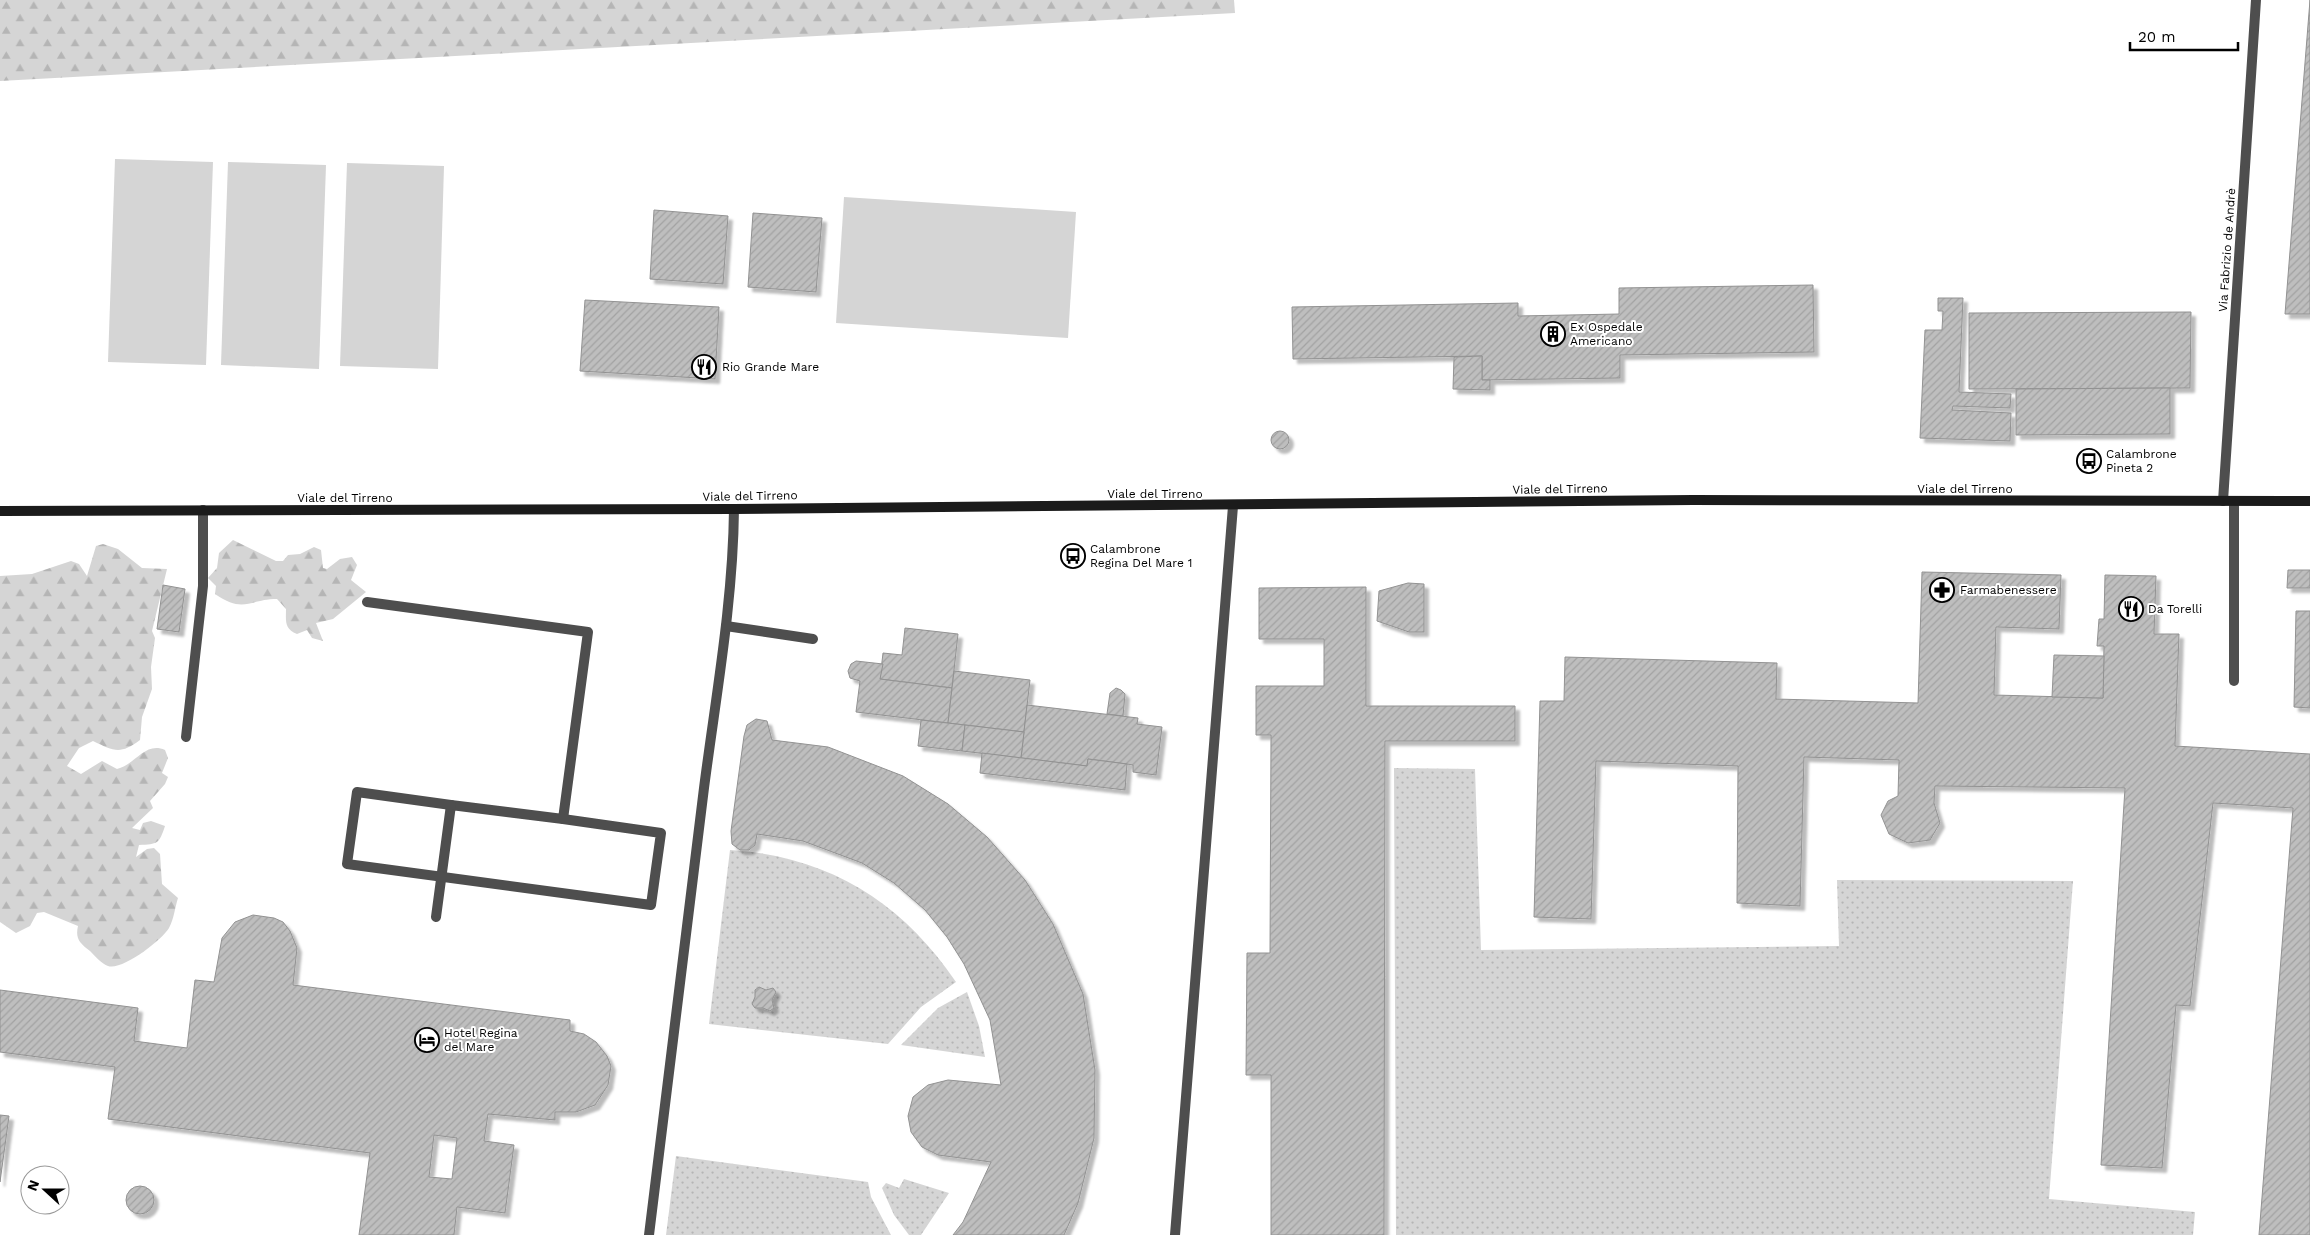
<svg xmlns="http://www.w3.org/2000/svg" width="2310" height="1235" viewBox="0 0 2310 1235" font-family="'Work Sans',sans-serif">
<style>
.grass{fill:url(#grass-dots)}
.forest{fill:url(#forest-firs)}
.park{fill:#d5d5d5}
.building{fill:url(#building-hatch);stroke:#929292;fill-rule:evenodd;filter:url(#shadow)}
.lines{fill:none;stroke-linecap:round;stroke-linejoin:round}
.lane{stroke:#4e4e4e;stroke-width:10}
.street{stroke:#4e4e4e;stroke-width:10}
.secondary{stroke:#1b1b1b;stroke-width:10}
.labels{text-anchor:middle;stroke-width:4;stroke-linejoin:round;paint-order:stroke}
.street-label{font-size:12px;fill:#000;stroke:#fff}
.poi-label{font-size:12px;fill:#000;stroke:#fff;text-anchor:start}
</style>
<defs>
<pattern id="grass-dots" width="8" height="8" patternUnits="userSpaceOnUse" patternTransform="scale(1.25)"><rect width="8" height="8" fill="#d5d5d5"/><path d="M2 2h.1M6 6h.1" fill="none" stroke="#b5b5b5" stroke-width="1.8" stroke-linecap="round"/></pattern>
<pattern id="forest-firs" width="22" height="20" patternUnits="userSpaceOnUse" patternTransform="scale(1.25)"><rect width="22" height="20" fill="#d5d5d5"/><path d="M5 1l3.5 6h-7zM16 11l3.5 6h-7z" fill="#b5b5b5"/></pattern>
<pattern id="building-hatch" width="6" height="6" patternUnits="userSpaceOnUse" patternTransform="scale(1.25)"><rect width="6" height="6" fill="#bebebe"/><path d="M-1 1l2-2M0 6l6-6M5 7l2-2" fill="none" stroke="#a2a2a2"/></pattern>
<filter id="shadow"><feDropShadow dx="4.5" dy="4.5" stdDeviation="1" flood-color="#0004"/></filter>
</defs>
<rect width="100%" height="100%" fill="#fff"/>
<!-- grass -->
<g class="grass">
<polygon points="1394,768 1475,769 1481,950 1839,946 1837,880 2073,881 2049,1199 2195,1212 2193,1235 1396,1235"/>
<path d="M730,850C828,856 902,902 956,982L921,1007L888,1044L709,1024Z"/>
<polygon points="967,992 979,1026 985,1057 901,1045 938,1008"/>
<polygon points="676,1156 868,1182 871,1197 891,1235 666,1235"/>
<polygon points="904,1179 949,1193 921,1235 909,1235 894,1215 882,1188 886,1183 899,1188"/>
</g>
<!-- forest -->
<g class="forest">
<polygon points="0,0 1234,0 1235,13 0,81"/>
<path d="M233,540L276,561H283L288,555L300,554L314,547L321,550L323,568L327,569L340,559L352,557L357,565L351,580L366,592L333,619L316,623L323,641L312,638L307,630L297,634C284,629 286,621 286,609L277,599C249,599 244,614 215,594L216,586L208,578L217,568L219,553Z"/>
<path d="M103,544L118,549L142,568L167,569L152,631L155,638L151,667L152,689L142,717L140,740C120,755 114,751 93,741L79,748L67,766L81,774L102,761L117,769C135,765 145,741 165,750L168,758L162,773L168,777L165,784L150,801L153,808L132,828L140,830L143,823L151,821L165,826C159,844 158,844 139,845L136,857L147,849L154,848L160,854L162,884L178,898C175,907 174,919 169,928C162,940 122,971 108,966C102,964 95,956 90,951C80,943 75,939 78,926L44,912L37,913L30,926L16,933L0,922V576L32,574L71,561L79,564L87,576L96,546Z"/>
</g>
<!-- park -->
<g class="park">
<polygon points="115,159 213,162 206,365 108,362"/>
<polygon points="228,162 326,165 319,369 221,365"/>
<polygon points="347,163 444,166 438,369 340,366"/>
<polygon points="844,197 1076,212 1068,338 836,323"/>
</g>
<!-- building -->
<g class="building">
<polygon points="2310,0 2310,314 2285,314"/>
<polygon points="654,210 728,216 723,284 650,279"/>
<polygon points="753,213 822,218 816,292 748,287"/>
<polygon points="1813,285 1814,352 1620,355 1620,378 1482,380 1482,356 1293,359 1292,307 1518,303 1518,316 1619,314 1619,288"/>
<polygon points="1938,298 1963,298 1959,392 2011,394 2010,408 1953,406 1952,410 2011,413 2010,441 1920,438 1925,330 1942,330 1943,311 1938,311"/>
<polygon points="585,300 719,307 715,379 580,371"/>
<polygon points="2191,312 2190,388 1969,389 1969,313"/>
<polygon points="1482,356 1482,380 1490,380 1490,390 1453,389 1454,357"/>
<polygon points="2170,388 2170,434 2016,435 2016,389"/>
<circle cx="1280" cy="440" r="9"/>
<polygon points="2288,570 2310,570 2310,588 2287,588"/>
<polygon points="1922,572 2061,575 2059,629 1996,627 1994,695 2103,698 2104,646 2097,646 2099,619 2104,619 2105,575 2156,576 2154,634 2179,634 2175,746 2310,754 2310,1235 2259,1235 2293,808 2213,803 2190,1006 2176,1005 2162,1168 2101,1165 2125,788 1935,786 1934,803 1940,823 1930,840 1908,843 1889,834 1881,815 1888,801 1898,796 1899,760 1804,757 1800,906 1737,903 1738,766 1596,761 1591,919 1534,917 1540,701 1564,701 1565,657 1777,663 1776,699 1918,703"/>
<polygon points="1408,583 1424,584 1424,632 1409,632 1377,621 1379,591"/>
<polygon points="163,585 185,589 179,632 157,629"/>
<polygon points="1366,587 1366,706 1515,706 1515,741 1385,741 1384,1235 1271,1235 1271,1075 1246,1075 1247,953 1270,953 1271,735 1256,735 1256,686 1324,686 1324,639 1259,639 1259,588"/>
<polygon points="2296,611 2310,611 2310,708 2294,707"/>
<polygon points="905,628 958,634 952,688 880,679 883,653 902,655"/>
<polygon points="2054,655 2104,656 2103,698 2052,697"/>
<polygon points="856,661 883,664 880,679 952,688 948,723 856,712 860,681 850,678 848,671 851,664"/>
<polygon points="954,671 1030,680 1024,732 948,723"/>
<polygon points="1116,688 1121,690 1125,694 1123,716 1107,714 1110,693"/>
<polygon points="1027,705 1138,718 1137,724 1162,727 1156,775 1133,772 1133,765 1127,764 1088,759 1087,766 1021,758"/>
<polygon points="756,719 767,721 772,740 828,747 903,776 948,804 987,837 1025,880 1053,924 1083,994 1095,1070 1094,1138 1078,1203 1064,1235 953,1235 963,1222 991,1162 938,1155 922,1147 911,1132 908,1116 913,1097 928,1085 948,1080 1001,1085 990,1020 964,964 947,937 925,910 894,883 862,863 803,841 757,834 755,845 749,850 740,850 732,844 731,831 744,736 747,725"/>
<polygon points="921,720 965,725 962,751 918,746"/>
<polygon points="965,725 1024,732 1021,758 962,751"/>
<polygon points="982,753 1087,766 1088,759 1127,764 1125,790 980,773"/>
<path d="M253,915L274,918L283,922L290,931L297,948L293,985L570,1020V1031L584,1034L596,1042L607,1056L611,1066L608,1085L595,1105L576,1112H555V1120L488,1114L484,1141L514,1145L505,1213L457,1207L454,1235H359L370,1153L108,1119L115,1067L0,1052V990L138,1008L134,1041L187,1048L195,980L214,982L222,938L235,922ZM434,1135L457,1138L452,1179L429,1177Z"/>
<polygon points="759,987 766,990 773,988 776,992 772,1000 774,1008 770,1011 763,1008 755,1008 752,1004 755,997 755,990"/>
<polygon points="0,1115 9,1116 0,1182"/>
<circle cx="140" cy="1200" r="14"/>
</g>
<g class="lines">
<!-- lane -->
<g class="lane">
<polyline points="367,602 588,632 563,819 451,805 436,917"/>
<polyline points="726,626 813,639"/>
<polyline points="2234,681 2234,501"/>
<polyline points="186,737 203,586 203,510"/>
<polyline points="451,805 357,792 347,864 651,905 661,833 563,819"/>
</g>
<!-- street -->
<g class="street">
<polyline points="2223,501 2256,0"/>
<path d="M649,1235C667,1086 685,937 704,788C716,695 733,603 734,509"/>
<polyline points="1175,1235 1233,506"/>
</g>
<!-- secondary -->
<polyline class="secondary" points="0,511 734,509 1693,500 2310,501"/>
</g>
<!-- icons -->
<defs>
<symbol id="building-ring" viewBox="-11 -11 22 22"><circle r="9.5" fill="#fff" stroke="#000" stroke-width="1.5"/><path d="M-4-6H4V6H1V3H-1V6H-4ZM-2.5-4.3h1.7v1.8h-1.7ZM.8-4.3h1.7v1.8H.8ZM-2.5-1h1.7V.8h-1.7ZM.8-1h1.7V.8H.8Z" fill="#000"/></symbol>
<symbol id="restaurant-ring" viewBox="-11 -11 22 22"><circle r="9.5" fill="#fff" stroke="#000" stroke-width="1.5"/><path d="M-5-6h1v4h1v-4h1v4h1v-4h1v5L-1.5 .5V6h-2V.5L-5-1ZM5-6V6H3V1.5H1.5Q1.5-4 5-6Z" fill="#000"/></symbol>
<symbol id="bus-ring" viewBox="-11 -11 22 22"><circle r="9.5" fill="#fff" stroke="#000" stroke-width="1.5"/><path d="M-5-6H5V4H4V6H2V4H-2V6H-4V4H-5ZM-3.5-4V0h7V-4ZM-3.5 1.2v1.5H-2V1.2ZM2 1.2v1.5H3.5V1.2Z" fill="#000"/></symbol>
<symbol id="pharmacy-ring" viewBox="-11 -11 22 22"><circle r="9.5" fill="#fff" stroke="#000" stroke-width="1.5"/><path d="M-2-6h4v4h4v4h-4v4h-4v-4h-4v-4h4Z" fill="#000"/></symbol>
<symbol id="hotel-ring" viewBox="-11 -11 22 22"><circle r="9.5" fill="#fff" stroke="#000" stroke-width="1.5"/><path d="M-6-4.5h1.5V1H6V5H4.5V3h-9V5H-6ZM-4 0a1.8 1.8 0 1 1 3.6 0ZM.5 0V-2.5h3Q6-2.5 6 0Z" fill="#000"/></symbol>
</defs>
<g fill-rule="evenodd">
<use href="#building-ring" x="1539" y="320" width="28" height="28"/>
<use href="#restaurant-ring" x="690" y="353" width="28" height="28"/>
<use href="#bus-ring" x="2075" y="447" width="28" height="28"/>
<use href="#bus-ring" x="1059" y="542" width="28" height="28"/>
<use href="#pharmacy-ring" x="1928" y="576" width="28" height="28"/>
<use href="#restaurant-ring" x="2117" y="595" width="28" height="28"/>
<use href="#hotel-ring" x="413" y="1026" width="28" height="28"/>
</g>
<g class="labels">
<!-- street labels -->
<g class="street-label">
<text transform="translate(2227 250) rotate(-86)" y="4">Via Fabrizio de Andrè</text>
<text transform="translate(1560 489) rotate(-1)" y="4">Viale del Tirreno</text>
<text x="1965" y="493">Viale del Tirreno</text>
<text x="1155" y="498">Viale del Tirreno</text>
<text transform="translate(750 496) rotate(-1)" y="4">Viale del Tirreno</text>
<text x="345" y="502">Viale del Tirreno</text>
</g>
<!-- poi labels -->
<g class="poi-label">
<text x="1570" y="331">Ex Ospedale<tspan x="1570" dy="14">Americano</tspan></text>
<text x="722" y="371">Rio Grande Mare</text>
<text x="2106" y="458">Calambrone<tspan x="2106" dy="14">Pineta 2</tspan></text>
<text x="1090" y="553">Calambrone<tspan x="1090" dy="14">Regina Del Mare 1</tspan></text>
<text x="1960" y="594">Farmabenessere</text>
<text x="2148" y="613">Da Torelli</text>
<text x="444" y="1037">Hotel Regina<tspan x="444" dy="14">del Mare</tspan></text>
</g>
</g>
<!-- north arrow -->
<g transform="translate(45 1190) rotate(291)"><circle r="24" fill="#ffffff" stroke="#999999"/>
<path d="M0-4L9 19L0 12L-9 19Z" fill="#000000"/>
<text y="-8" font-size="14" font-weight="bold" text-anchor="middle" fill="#000000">N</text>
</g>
<!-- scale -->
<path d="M2130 42v8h108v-8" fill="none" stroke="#000000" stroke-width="2.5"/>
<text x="2138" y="42" font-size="15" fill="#000000" stroke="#ffffff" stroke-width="4" paint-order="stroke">20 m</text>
</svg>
